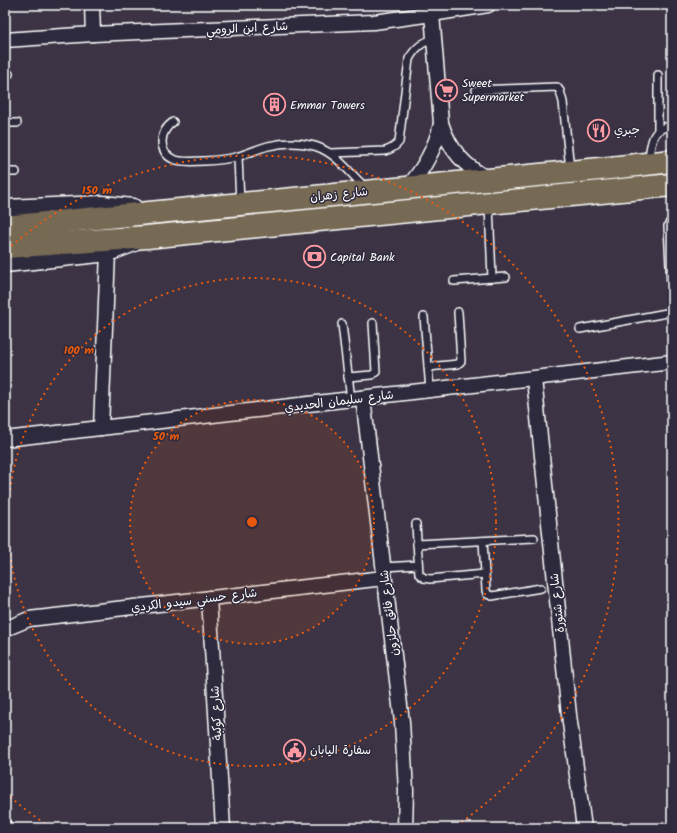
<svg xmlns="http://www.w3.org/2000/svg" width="677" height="833" viewBox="0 0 677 833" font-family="Kalam,'Playpen Sans Arabic',sans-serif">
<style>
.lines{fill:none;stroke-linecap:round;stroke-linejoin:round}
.service-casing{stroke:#fff;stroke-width:10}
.minor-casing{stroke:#fff;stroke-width:17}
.tertiary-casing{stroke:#fff;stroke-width:21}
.primary-casing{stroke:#fff;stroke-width:25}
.service{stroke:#2f2a3d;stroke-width:7}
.minor{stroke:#2f2a3d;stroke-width:14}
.tertiary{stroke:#2f2a3d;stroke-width:18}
.primary{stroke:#776a54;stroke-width:22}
.ring{fill:none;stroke:#e8590c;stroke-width:2;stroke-dasharray:2 4}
.labels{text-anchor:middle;stroke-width:3;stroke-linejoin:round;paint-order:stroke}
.street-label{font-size:12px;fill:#fff;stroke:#2f2a3d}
.poi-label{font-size:12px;fill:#fff;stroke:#2f2a3d;text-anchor:start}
.centre{fill:#e8590c;stroke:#2f2a3d;stroke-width:2}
.ring-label{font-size:12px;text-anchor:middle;font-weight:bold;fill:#e8590c;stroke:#2f2a3d;stroke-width:3;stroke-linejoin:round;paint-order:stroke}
</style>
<rect width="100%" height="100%" fill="#3c3445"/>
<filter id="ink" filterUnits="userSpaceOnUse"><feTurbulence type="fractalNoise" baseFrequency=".025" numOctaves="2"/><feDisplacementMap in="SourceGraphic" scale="8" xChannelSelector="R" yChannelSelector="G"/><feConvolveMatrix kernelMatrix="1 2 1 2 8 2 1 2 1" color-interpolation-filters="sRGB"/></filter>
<g filter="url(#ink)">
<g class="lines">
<defs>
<g id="service">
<polyline points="5,74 9,74"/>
<polyline points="658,75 658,130"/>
<polyline points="476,90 557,87 560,91 563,102 570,169"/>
<path d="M173,122C166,127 162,133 162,142C162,149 166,156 173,159C182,164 225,160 236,157C247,154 257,149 268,146C281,143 297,142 310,145C334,149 348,172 365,187"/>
<polyline points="5,123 17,123"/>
<path d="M331,153L385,151C392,149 395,147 399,142L409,59C415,48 422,42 434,39"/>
<polyline points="238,157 240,203"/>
<path d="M648,161C652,143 650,128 672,126"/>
<polyline points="5,172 16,172"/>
<polyline points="489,206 492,278"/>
<polyline points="672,221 670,222 668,226 672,305"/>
<polyline points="454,281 506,277"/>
<polyline points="424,317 430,390"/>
<polyline points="342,324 351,400"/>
<polyline points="580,329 672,312"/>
<polyline points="428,367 458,364 461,361 458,312"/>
<polyline points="348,377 372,375 376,372 373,323"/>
<polyline points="416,524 419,574 424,578 430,579 485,574"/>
<polyline points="483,541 486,590 487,594 492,596 541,588"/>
<polyline points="417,544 534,538"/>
<polyline points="383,567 418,565"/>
</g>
<g id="minor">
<polyline points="92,5 93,34"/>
<path d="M432,14L441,123C449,149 464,167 489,179"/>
<polyline points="5,40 93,34 374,22 432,14 488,5"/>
<path d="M407,188C424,169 435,149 441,124"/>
<polyline points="534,379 569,715 584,828"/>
<polyline points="363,398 402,722 406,791 405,828"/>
<polyline points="101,428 108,252"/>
<polyline points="5,439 672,362"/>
<polyline points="209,598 223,828"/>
<polyline points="5,629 29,619 384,578"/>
<polyline points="5,828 6,828"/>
</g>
<g id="tertiary">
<polyline points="5,209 102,205 133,208"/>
<polyline points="5,263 108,252 134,242"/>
</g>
<g id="primary">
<polyline points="5,227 610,168 672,161"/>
<polyline points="5,247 147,237 672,185"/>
</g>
</defs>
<!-- service casing -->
<use href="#service" class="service-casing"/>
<!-- minor casing -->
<use href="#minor" class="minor-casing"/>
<!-- tertiary casing -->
<use href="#tertiary" class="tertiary-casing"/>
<!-- primary casing -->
<use href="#primary" class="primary-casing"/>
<!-- service -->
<use href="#service" class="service"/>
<!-- minor -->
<use href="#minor" class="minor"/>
<!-- tertiary -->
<use href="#tertiary" class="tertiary"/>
<!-- primary -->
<use href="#primary" class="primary"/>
</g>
</g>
<!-- distance rings -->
<circle cx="252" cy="522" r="122" fill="#e8590c" fill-opacity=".12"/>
<g class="ring">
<circle cx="252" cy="522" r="122"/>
<circle cx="252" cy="522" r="244"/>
<path d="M50 827A366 366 0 0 1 7 794M7 250A366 366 0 1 1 454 827"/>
</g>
<!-- icons -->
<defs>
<symbol id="supermarket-ring" viewBox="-11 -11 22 22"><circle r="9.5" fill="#2f2a3d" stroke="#ff9aa2" stroke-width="1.5"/><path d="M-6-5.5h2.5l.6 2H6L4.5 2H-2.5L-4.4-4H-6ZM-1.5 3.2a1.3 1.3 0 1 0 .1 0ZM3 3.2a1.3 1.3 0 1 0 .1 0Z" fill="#ff9aa2"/></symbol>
<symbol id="building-ring" viewBox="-11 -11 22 22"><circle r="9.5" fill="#2f2a3d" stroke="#ff9aa2" stroke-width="1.5"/><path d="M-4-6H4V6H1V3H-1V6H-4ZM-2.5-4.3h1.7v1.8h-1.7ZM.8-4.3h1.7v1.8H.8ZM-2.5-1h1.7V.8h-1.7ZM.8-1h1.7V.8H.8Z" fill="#ff9aa2"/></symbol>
<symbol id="restaurant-ring" viewBox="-11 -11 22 22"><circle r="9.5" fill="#2f2a3d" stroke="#ff9aa2" stroke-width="1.5"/><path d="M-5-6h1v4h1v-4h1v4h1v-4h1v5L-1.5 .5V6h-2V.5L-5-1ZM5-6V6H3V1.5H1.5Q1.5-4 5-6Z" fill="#ff9aa2"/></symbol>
<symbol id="bank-ring" viewBox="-11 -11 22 22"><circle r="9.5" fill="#2f2a3d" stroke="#ff9aa2" stroke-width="1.5"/><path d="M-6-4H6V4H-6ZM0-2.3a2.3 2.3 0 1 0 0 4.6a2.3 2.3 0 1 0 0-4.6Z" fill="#ff9aa2"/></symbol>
<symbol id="civic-ring" viewBox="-11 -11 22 22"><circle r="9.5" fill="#2f2a3d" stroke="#ff9aa2" stroke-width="1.5"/><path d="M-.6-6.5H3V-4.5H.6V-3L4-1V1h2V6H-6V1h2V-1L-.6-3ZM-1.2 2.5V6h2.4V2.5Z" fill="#ff9aa2"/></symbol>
</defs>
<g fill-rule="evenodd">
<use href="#supermarket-ring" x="434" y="78" width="25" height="25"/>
<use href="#building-ring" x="262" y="92" width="25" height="25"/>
<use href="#restaurant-ring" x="586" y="118" width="25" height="25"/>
<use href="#bank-ring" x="302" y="244" width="25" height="25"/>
<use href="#civic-ring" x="282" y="738" width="25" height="25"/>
</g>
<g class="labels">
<!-- street labels -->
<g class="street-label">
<text transform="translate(247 28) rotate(-3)" y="4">شارع ابن الرومي</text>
<text transform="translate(339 194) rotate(-6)" y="4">شارع زهران</text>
<text transform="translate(339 401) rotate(-7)" y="4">شارع سليمان الحديدي</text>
<text transform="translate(194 600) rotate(-7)" y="4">شارع حسني سيدو الكردي</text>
<text transform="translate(557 603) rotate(-96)" y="4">شارع شتورة</text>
<text transform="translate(389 613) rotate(-97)" y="4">شارع فائق حلزون</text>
<text transform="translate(216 713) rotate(-93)" y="4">شارع كوكبة</text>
</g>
<!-- poi labels -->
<g class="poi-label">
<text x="462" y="87">Sweet<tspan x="462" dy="14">Supermarket</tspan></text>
<text x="290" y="109">Emmar Towers</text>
<text x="614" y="134">جبري</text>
<text x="330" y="261">Capital Bank</text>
<text x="310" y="754">سفارة اليابان</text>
</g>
</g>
<circle cx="252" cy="522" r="6" class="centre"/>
<g class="ring-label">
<text x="97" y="194">150 m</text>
<text x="79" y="354">100 m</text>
<text x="166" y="440">50 m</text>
</g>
<!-- margin -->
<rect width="677" height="833" fill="none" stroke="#2f2a3d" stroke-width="20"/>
<rect x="10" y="10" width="657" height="813" fill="none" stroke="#fff" stroke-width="1.5" filter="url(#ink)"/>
</svg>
